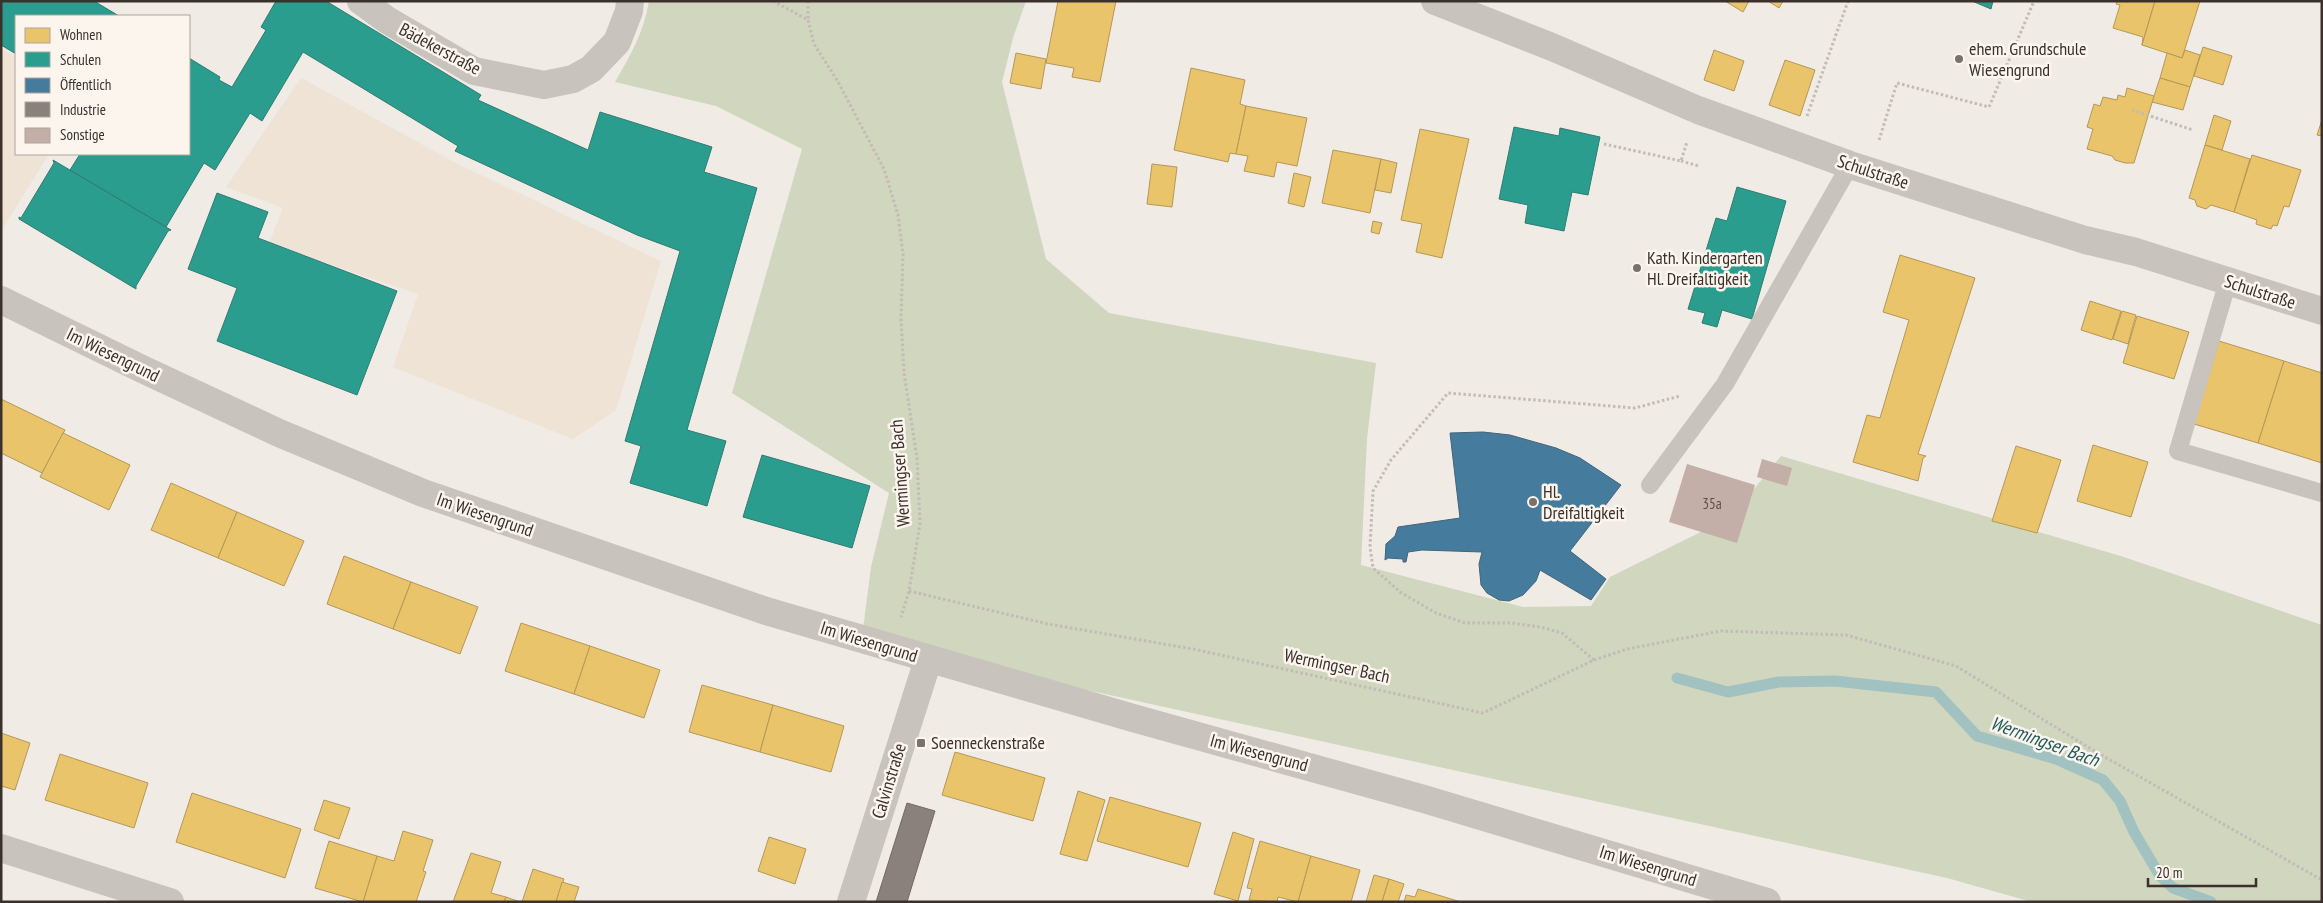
<svg xmlns="http://www.w3.org/2000/svg" width="2323" height="903" viewBox="0 0 2323 903" font-family="'PT Sans Narrow',sans-serif">
<style>
.green{fill:#d1d6bf}
.plaza{fill:#eee3d5}
.homes{fill:#e9c46a;stroke:#b59857}
.schools{fill:#2a9d8f;stroke:#2f7c71}
.public{fill:#457b9d;stroke:#42647b}
.industry{fill:#8a817c;stroke:#726964}
.lines{fill:none;stroke-linecap:round;stroke-linejoin:round}
.stream{stroke:#a1c2c1;stroke-width:11}
.building{fill:#c3afa7}
.path{stroke:#c2bbb6;stroke-width:3;stroke-dasharray:2.5 2.5;stroke-linecap:butt}
.lane{stroke:#c9c3be;stroke-width:18}
.street{stroke:#c9c3be;stroke-width:28}
.poi-dot{fill:#7a716c;stroke:#fbf5ee;stroke-width:2}
.labels{text-anchor:middle;stroke-width:5;stroke-linejoin:round;paint-order:stroke}
.number-label{font-size:15px;fill:#5d504a}
.street-label{font-size:18px;fill:#3b302b;stroke:#fbf5ee}
.poi-label{font-size:18px;fill:#3b302b;stroke:#fbf5ee;text-anchor:start}
.water-label{font-size:19px;font-style:italic;fill:#1f5a5e;stroke:#fbf5ee}
</style>
<rect width="100%" height="100%" fill="#f0ebe5"/>
<!-- green -->
<path class="green" d="M649,1H1026L1013,38L1002,82L1046,259L1109,313L1376,363L1367,439L1361,565L1523,607L1591,606L1610,577L1731,517L1781,456L2124,557L2322,625V902H2032L1947,878L1000,671L863,629L871,567L889,493L732,393L802,149L716,106L615,82C630,56 644,32 649,1Z"/>
<!-- plaza -->
<g class="plaza">
<polygon points="1,48 16,57 16,154 49,154 1,231"/>
<polygon points="301,78 454,162 661,261 616,410 573,439 393,367 418,294 269,244 283,208 226,187"/>
</g>
<!-- homes -->
<g class="homes">
<polygon points="1058,1 1116,1 1100,82 1072,77 1074,68 1046,63"/>
<polygon points="1725,1 1749,1 1743,12"/>
<polygon points="1768,1 1783,1 1779,8"/>
<polygon points="2117,1 2155,1 2142,45 2143,37 2113,28 2120,5 2116,4"/>
<polygon points="2155,1 2200,1 2182,58 2142,45"/>
<polygon points="2203,47 2232,56 2223,85 2194,76"/>
<polygon points="1714,50 1744,61 1734,91 1704,80"/>
<polygon points="2185,50 2200,55 2190,87 2160,78 2167,53 2182,58"/>
<polygon points="1016,53 1046,59 1041,89 1010,83"/>
<polygon points="1785,60 1815,70 1800,116 1769,105"/>
<polygon points="1191,68 1245,80 1240,104 1246,106 1236,154 1230,153 1228,162 1174,150"/>
<polygon points="2160,78 2190,87 2183,110 2152,102"/>
<polygon points="2127,88 2154,96 2134,163 2125,163 2115,160 2112,156 2087,149 2093,129 2087,127 2094,104 2100,106 2103,97 2117,100 2118,95 2125,97"/>
<polygon points="1246,106 1307,118 1297,166 1277,162 1274,177 1244,171 1248,156 1236,154"/>
<polygon points="2214,115 2231,121 2222,150 2205,145"/>
<polygon points="2322,120 2322,136 2317,135"/>
<polygon points="1420,129 1469,139 1442,258 1416,252 1422,224 1401,220"/>
<polygon points="2205,145 2250,159 2234,212 2211,205 2206,209 2197,206 2195,200 2189,198"/>
<polygon points="1333,150 1381,159 1370,213 1322,203"/>
<polygon points="2252,155 2301,170 2289,207 2284,206 2277,226 2273,225 2271,229 2256,224 2257,220 2234,212"/>
<polygon points="1381,159 1397,163 1391,193 1375,190"/>
<polygon points="1152,164 1177,167 1172,207 1147,204"/>
<polygon points="1294,173 1311,177 1304,207 1288,203"/>
<polygon points="1373,221 1382,223 1379,234 1371,232"/>
<polygon points="1900,255 1975,278 1918,454 1926,456 1923,458 1918,481 1853,462 1867,415 1880,418 1909,320 1883,312"/>
<polygon points="2090,301 2121,311 2112,340 2081,330"/>
<polygon points="2122,311 2136,315 2128,344 2113,339"/>
<polygon points="2137,316 2189,332 2174,379 2123,363"/>
<polygon points="2219,341 2284,361 2258,443 2194,424"/>
<polygon points="2284,361 2322,373 2322,463 2258,443"/>
<polygon points="1,399 65,430 42,473 1,453"/>
<polygon points="63,433 130,465 109,510 40,477"/>
<polygon points="2093,445 2148,462 2131,517 2077,501"/>
<polygon points="2016,446 2061,460 2037,533 1992,521"/>
<polygon points="171,483 237,512 218,558 151,530"/>
<polygon points="237,512 304,541 284,586 218,558"/>
<polygon points="344,556 411,582 393,629 327,604"/>
<polygon points="411,582 478,607 460,654 393,629"/>
<polygon points="521,623 590,646 574,694 505,671"/>
<polygon points="590,646 660,670 644,718 574,694"/>
<polygon points="702,685 773,705 760,752 689,732"/>
<polygon points="773,705 844,726 831,772 760,752"/>
<polygon points="1,733 30,743 15,790 1,786"/>
<polygon points="955,752 1045,778 1033,821 942,795"/>
<polygon points="60,754 148,783 134,828 45,800"/>
<polygon points="1078,791 1105,800 1087,861 1060,854"/>
<polygon points="192,793 301,829 285,878 176,842"/>
<polygon points="1110,797 1201,823 1188,867 1097,841"/>
<polygon points="324,800 350,808 339,839 314,830"/>
<polygon points="403,831 433,840 423,871 426,872 416,902 363,902 377,856 394,861"/>
<polygon points="1233,832 1254,839 1238,901 1214,894"/>
<polygon points="769,837 806,849 795,884 758,871"/>
<polygon points="329,841 377,856 363,902 315,888"/>
<polygon points="1260,841 1311,856 1298,902 1278,897 1277,902 1249,900 1252,889 1247,888"/>
<polygon points="471,853 501,862 491,893 506,897 504,902 453,902"/>
<polygon points="1311,856 1360,870 1351,902 1298,902"/>
<polygon points="533,869 564,879 556,902 522,902"/>
<polygon points="1374,875 1389,879 1382,902 1366,902"/>
<polygon points="1389,879 1404,884 1398,902 1382,902"/>
<polygon points="562,882 579,887 574,902 556,902"/>
<polygon points="1418,889 1461,902 1404,902 1406,895 1415,897"/>
<polygon points="506,897 520,902 504,902"/>
</g>
<!-- schools -->
<g class="schools">
<polygon points="1,1 94,1 119,16 16,16 16,54 1,45"/>
<polygon points="276,1 326,1 481,95 478,100 588,150 600,112 712,147 704,172 757,188 687,430 726,441 707,506 630,483 641,446 625,441 680,251 637,235 455,151 458,146 303,52 262,121 250,113 215,170 204,163 166,227 70,170 80,154 189,154 189,58 220,77 219,80 232,87 266,30 261,27"/>
<polygon points="1972,1 1993,1 1991,9"/>
<polygon points="1514,127 1559,136 1560,128 1600,137 1588,195 1572,192 1564,231 1525,223 1528,205 1499,199"/>
<polygon points="53,160 171,230 168,231 136,286 136,289 19,219 19,217 21,218 54,163"/>
<polygon points="1737,187 1786,201 1752,319 1722,310 1717,327 1702,323 1705,313 1688,309 1716,218 1727,221"/>
<polygon points="217,193 268,212 258,238 397,291 357,395 217,341 237,288 188,269"/>
<polygon points="762,455 870,486 852,548 743,517"/>
</g>
<!-- public -->
<polygon class="public" points="1483,432 1510,435 1556,448 1580,458 1621,485 1570,551 1606,579 1591,600 1540,570 1536,581 1523,595 1509,601 1499,600 1487,593 1481,585 1479,564 1482,552 1422,550 1408,552 1406,562 1403,562 1403,559 1388,558 1385,560 1386,544 1395,536 1398,527 1460,518 1450,433"/>
<!-- industry -->
<polygon class="industry" points="907,803 935,811 907,902 876,902"/>
<g class="lines">
<!-- stream -->
<polyline class="stream" points="1677,678 1728,692 1779,682 1835,681 1936,692 1977,736 2056,759 2103,780 2120,801 2134,832 2160,876 2173,888 2211,902"/>
</g>
<!-- building -->
<g class="building">
<polygon points="1762,459 1792,468 1787,486 1757,477"/>
<polygon points="1687,464 1755,485 1737,543 1669,522"/>
</g>
<g class="lines">
<!-- path -->
<g class="path">
<polyline points="773,1 808,20 814,44 837,80 884,169 898,215 903,254 901,319 904,373 917,458 920,524 909,591 901,617"/>
<polyline points="808,1 808,20"/>
<polyline points="2132,110 2193,130"/>
<polyline points="1807,116 1848,1"/>
<polyline points="1879,140 1897,83 1989,107 2034,1"/>
<polyline points="1604,144 1681,161 1687,142"/>
<polyline points="1681,161 1699,166"/>
<polyline points="909,591 1048,624 1193,649 1483,713 1594,660 1627,649 1721,631 1846,635 1956,666 2096,752 2322,880"/>
<polyline points="1594,660 1562,633 1540,627 1511,623 1465,623 1436,613 1400,592 1373,568 1370,547 1373,491 1391,460 1448,393 1635,408 1680,396"/>
</g>
<!-- lane -->
<g class="lane">
<polyline points="2228,281 2178,451 2322,493"/>
<polyline points="1650,485 1725,384 1850,165"/>
</g>
<!-- street -->
<g class="street">
<polyline points="361,1 387,20 474,71 544,85 573,79 591,69 617,42 629,11 630,1"/>
<polyline points="1435,1 1552,47 1698,110 1850,165 2085,240 2136,252 2322,311"/>
<polyline points="1,300 142,369 279,433 423,493 766,611 1133,718 1424,799 1767,902"/>
<polyline points="1,848 170,902"/>
<polyline points="851,902 928,660"/>
</g>
</g>
<!-- markers -->
<g class="poi-dot">
<circle cx="1959" cy="59" r="5"/>
<circle cx="1637" cy="268" r="5"/>
<circle cx="1533" cy="502" r="5"/>
<rect x="916" y="738" width="10" height="10" rx="2.5"/>
</g>
<g class="labels">
<!-- number labels -->
<g class="number-label">
<text x="1712" y="509">35a</text>
</g>
<!-- street labels -->
<g class="street-label">
<text transform="translate(440 49) rotate(28)" y="6">Bädekerstraße</text>
<text transform="translate(1873 172) rotate(18)" y="6">Schulstraße</text>
<text transform="translate(2260 292) rotate(18)" y="6">Schulstraße</text>
<text transform="translate(113 355) rotate(26)" y="6">Im Wiesengrund</text>
<text transform="translate(900 473) rotate(-94)" y="6">Wermingser Bach</text>
<text transform="translate(485 515) rotate(19)" y="6">Im Wiesengrund</text>
<text transform="translate(869 642) rotate(17)" y="6">Im Wiesengrund</text>
<text transform="translate(1337 666) rotate(12)" y="6">Wermingser Bach</text>
<text transform="translate(1259 753) rotate(15)" y="6">Im Wiesengrund</text>
<text transform="translate(889 781) rotate(-73)" y="6">Calvinstraße</text>
<text transform="translate(1648 866) rotate(17)" y="6">Im Wiesengrund</text>
</g>
<!-- poi labels -->
<g class="poi-label">
<text x="1969" y="55">ehem. Grundschule<tspan x="1969" dy="21">Wiesengrund</tspan></text>
<text x="1647" y="264">Kath. Kindergarten<tspan x="1647" dy="21">Hl. Dreifaltigkeit</tspan></text>
<text x="1543" y="498">Hl.<tspan x="1543" dy="21">Dreifaltigkeit</tspan></text>
<text x="931" y="749">Soenneckenstraße</text>
</g>
<!-- water labels -->
<g class="water-label">
<text transform="translate(2045 741) rotate(20)" y="7">Wermingser Bach</text>
</g>
</g>
<!-- border -->
<rect width="2323" height="903" fill="none" stroke="#3b302b" stroke-width="5"/>
<!-- legend -->
<rect x="15" y="15" width="175" height="140" fill="#fbf5ee" stroke="#aea6a0"/>
<rect x="25" y="28" width="25" height="15" fill="#e9c46a" stroke="#aea6a0"/>
<text x="60" y="40" font-size="15" fill="#3b302b">Wohnen</text>
<rect x="25" y="52" width="25" height="15" fill="#2a9d8f" stroke="#aea6a0"/>
<text x="60" y="65" font-size="15" fill="#3b302b">Schulen</text>
<rect x="25" y="78" width="25" height="15" fill="#457b9d" stroke="#aea6a0"/>
<text x="60" y="90" font-size="15" fill="#3b302b">Öffentlich</text>
<rect x="25" y="102" width="25" height="15" fill="#8a817c" stroke="#aea6a0"/>
<text x="60" y="115" font-size="15" fill="#3b302b">Industrie</text>
<rect x="25" y="128" width="25" height="15" fill="#c3afa7" stroke="#aea6a0"/>
<text x="60" y="140" font-size="15" fill="#3b302b">Sonstige</text>
<!-- scale -->
<path d="M2148 878v8h108v-8" fill="none" stroke="#3b302b" stroke-width="2.5"/>
<text x="2156" y="878" font-size="15" fill="#3b302b" stroke="#fbf5ee" stroke-width="4" paint-order="stroke">20 m</text>
</svg>
